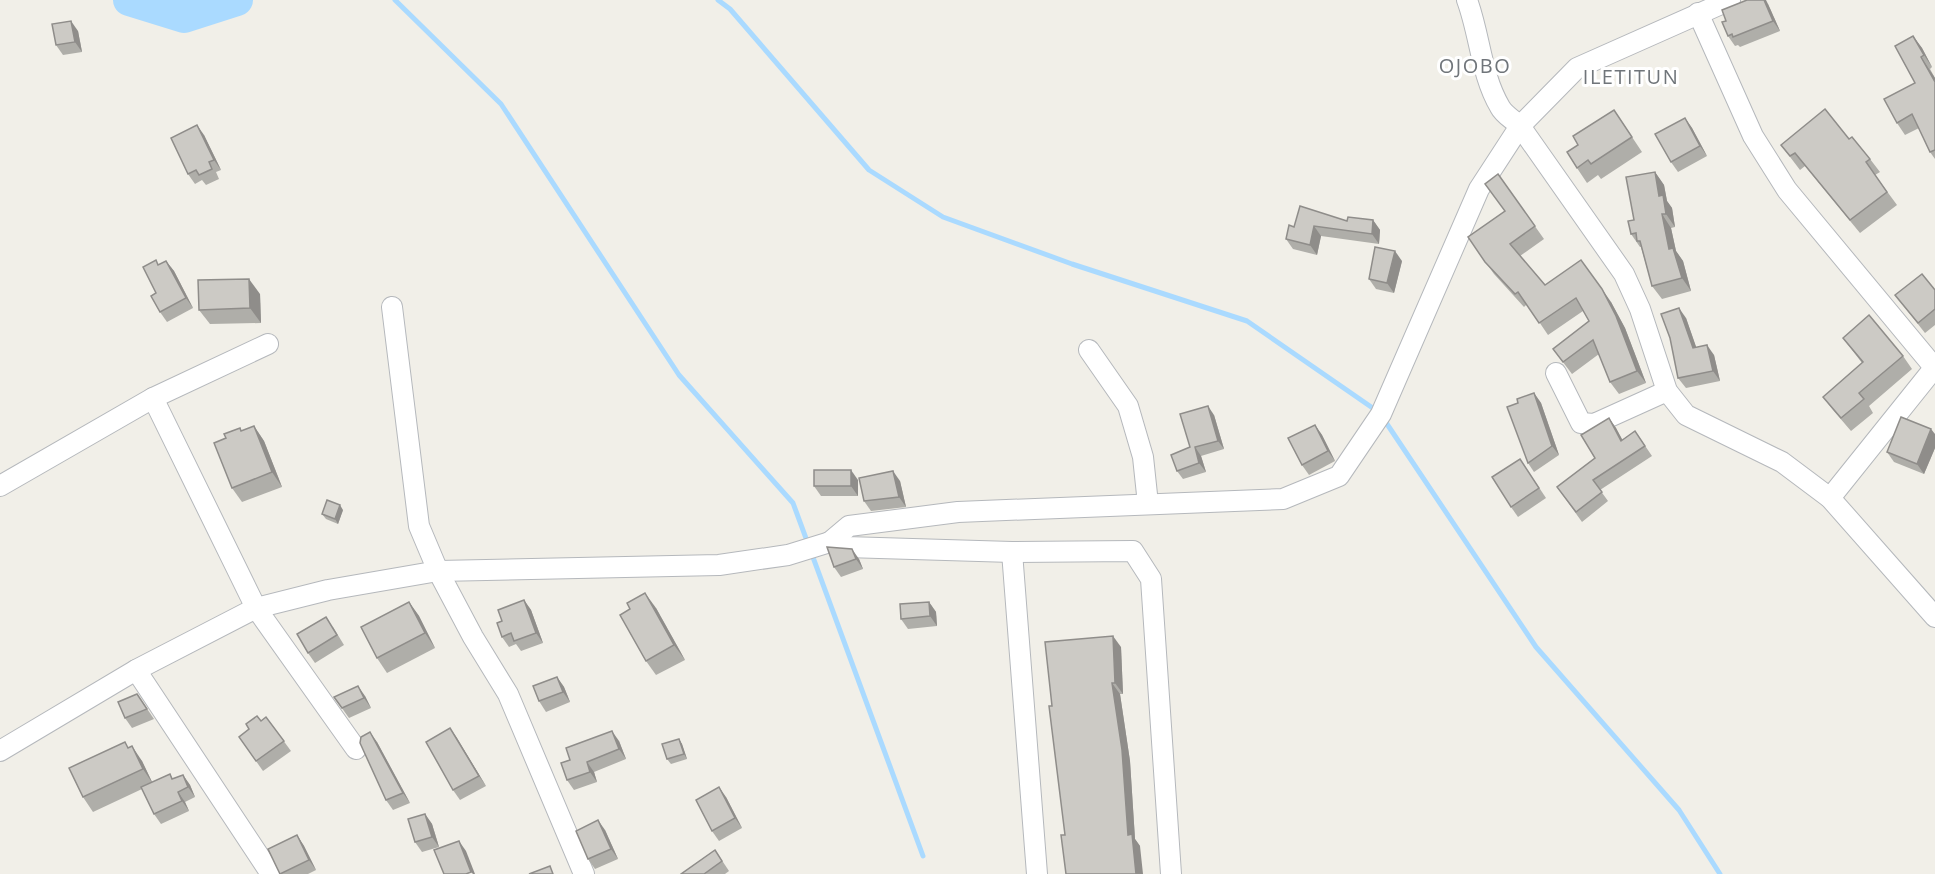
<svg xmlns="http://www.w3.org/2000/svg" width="1935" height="874" viewBox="0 0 1935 874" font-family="'Open Sans',sans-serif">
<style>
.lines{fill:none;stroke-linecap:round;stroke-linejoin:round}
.stream{stroke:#aadaff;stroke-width:5}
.river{stroke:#aadaff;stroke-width:32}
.minor-casing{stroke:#b5b8bc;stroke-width:22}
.minor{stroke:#fff;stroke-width:20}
.wall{fill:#afaea9}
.shaded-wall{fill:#8f8d8a}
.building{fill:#cccac5;stroke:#8f8d8a;stroke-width:1.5}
.labels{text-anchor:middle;stroke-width:6;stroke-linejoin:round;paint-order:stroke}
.quarter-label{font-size:20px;letter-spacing:1.5px;fill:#70757a;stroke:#fff}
</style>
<rect width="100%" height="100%" fill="#f1efe8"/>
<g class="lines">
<!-- stream -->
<g class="stream">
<polyline points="395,0 501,104 679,375 793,503 923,856"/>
<polyline points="718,0 730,9 869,170 943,217 1072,264 1247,321 1377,411"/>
<polyline points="1383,418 1536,647 1679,810 1720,874"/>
</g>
<!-- river -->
<polyline class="river" points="129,0 184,17 237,0"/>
<defs>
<g id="minor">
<path d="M1467,0C1480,35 1481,75 1500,107C1504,115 1514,120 1520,126L1624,274L1640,309L1667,391L1686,415L1782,462L1830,498L1935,617"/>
<polyline points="1698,13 1753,136 1787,190 1934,367"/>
<polyline points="392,307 419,526 438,571 473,637 508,694 584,874"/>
<polyline points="1089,350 1128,406 1143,457 1148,504"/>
<polyline points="1556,373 1581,423 1594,424 1667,391"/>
<polyline points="153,398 256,608 356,749"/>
<polyline points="0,486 153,398 268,344"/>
<polyline points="1830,498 1935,367"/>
<polyline points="830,542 849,526 958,512 1283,499 1339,476 1381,414 1479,189 1520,126 1577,68 1730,0"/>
<polyline points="1012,552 1037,874"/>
<polyline points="136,670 271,874"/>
<polyline points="0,751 136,670 256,608 328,590 438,571 719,565 788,555 830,542 846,547 1012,552 1133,551 1151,579 1171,874"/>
</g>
</defs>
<!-- minor casing -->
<use href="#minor" class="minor-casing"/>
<!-- minor -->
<use href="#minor" class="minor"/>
</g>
<!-- wall -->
<g class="wall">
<polygon points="1768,4 1780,31 1740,47 1738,45 1735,46 1728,36"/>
<polygon points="78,31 82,52 63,55 56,45"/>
<polygon points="1913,36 1922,48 1932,67 1930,69 1935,78 1935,159 1930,152 1919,128 1905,135 1897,123 1915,83"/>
<polygon points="1614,110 1642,152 1601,179 1598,175 1587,183 1577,168"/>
<polygon points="1685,118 1692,128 1707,156 1678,172 1671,162"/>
<polygon points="204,135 221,170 216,172 219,179 206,185 202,180 195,184 188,174"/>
<polygon points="1849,139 1870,159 1880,172 1875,175 1897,205 1860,233 1805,166 1800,170 1781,145"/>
<polygon points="1655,172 1664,185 1667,201 1672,208 1675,227 1671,228 1676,251 1683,261 1691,291 1662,299 1652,286 1641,247 1640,247 1631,234 1634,220"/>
<polygon points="1498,174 1544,239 1520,256 1545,285 1611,302 1625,328 1646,383 1619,394 1610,382 1599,354 1572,374 1553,349 1589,321 1583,311 1548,335 1527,304 1524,307 1494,274 1468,237 1505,211"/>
<polygon points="1373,220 1380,230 1379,244 1321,236 1317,255 1293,249 1286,239 1294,227 1347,221"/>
<polygon points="166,261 174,271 193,308 167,322 160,312 156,293 159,265"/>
<polygon points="1402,261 1394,293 1376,289 1369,279"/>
<polygon points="1935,290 1935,325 1925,333 1895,295"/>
<polygon points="260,294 261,323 210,324 199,310"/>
<polygon points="1686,318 1696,347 1714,355 1720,381 1686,388 1678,378"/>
<polygon points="1843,338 1903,356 1912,369 1869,406 1873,413 1851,431 1833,410 1823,397 1862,363"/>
<polygon points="1534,393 1541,403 1559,455 1534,472 1528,463 1518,403"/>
<polygon points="1214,415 1224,449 1201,456 1206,472 1183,479 1177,471 1190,447"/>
<polygon points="1609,418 1616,428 1622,440 1635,431 1652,456 1600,490 1608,501 1582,522 1557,487 1595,458"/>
<polygon points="1315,425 1322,435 1335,461 1309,475 1302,465"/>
<polygon points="254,426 264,441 282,487 242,502 232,488 242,431"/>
<polygon points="1935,434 1935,448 1924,474 1894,462 1887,452"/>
<polygon points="1520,459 1546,498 1518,517 1511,507"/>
<polygon points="858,480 858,496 821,496 814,486"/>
<polygon points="900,481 906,507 871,511 864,501"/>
<polygon points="343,510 338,524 326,519 322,514"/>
<polygon points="827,547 859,559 863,569 841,577 834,567"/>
<polygon points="524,600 531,610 543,643 521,651 516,644 509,647 502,637 502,621"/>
<polygon points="409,602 419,616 435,648 387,673 377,658"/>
<polygon points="929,602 936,612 937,626 908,629 901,619"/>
<polygon points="656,608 685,660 656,675 646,661"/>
<polygon points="333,627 344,645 315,663 308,653"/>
<polygon points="1121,647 1123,694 1120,694 1130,761 1135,839 1140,846 1065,835 1052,706"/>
<polygon points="557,677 564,687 570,702 546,712 539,701"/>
<polygon points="137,694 154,719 132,728 125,718"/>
<polygon points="365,696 371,708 349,718 334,697"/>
<polygon points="266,717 291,751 263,771 239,737"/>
<polygon points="450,728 486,786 460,800 453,790"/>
<polygon points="679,739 682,744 687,759 671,764 667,759"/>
<polygon points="619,741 626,759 594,772 597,782 574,790 567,780 561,763"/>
<polygon points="377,742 410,803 393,810 386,800"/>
<polygon points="129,748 142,761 152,782 170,774 173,779 183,775 190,785 195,797 185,802 189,811 161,824 154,814 142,789 93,812 83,797"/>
<polygon points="726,797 742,828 719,841 712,831"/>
<polygon points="425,814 432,824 439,847 422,852 415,842"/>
<polygon points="605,830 618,859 595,869 588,859"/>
<polygon points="297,835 304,846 316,870 308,874 280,874"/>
<polygon points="715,850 729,871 725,874 681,874"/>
</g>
<!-- shaded-wall -->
<g class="shaded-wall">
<polygon points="1764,0 1766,0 1768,4 1780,31 1773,21"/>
<polygon points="71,21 78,31 82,52 75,42"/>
<polygon points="1913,36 1922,48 1932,67 1924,55"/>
<polygon points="1921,57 1935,78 1935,82"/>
<polygon points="1685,118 1692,128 1707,156 1700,146"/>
<polygon points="197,125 204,135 221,170 214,160"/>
<polygon points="1655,172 1664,185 1667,201 1672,208 1675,227 1666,214 1659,196"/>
<polygon points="1662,214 1671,228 1676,251 1683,261 1691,291 1682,278 1669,249"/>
<polygon points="1373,220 1380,230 1379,244 1372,234"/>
<polygon points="1314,226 1321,236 1317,255 1310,245"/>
<polygon points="1395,251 1402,261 1394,293 1387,283"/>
<polygon points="166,261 174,271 193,308 186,298"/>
<polygon points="249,279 260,294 261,323 250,308"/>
<polygon points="1602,289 1611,302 1625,328 1646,383 1637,371"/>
<polygon points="1679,308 1686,318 1700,358 1693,348"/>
<polygon points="1707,345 1714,355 1720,381 1713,371"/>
<polygon points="1534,393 1541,403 1559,455 1552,446"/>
<polygon points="1208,406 1214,415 1224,449 1218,441"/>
<polygon points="1609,418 1616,428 1628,450 1621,441"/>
<polygon points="1315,425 1322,435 1335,461 1328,451"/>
<polygon points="254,426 264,441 282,487 272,472"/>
<polygon points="1931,429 1935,434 1935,448 1924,474 1917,464"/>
<polygon points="1195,447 1201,456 1206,472 1199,463"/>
<polygon points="851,470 858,480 858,496 851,486"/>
<polygon points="893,471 900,481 906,507 899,497"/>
<polygon points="340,505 343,510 338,524 335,519"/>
<polygon points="852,549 859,559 863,569 856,559"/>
<polygon points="645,593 656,608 685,660 674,645"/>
<polygon points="524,600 531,610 543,643 536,633"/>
<polygon points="409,602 419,616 435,648 425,633"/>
<polygon points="929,602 936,612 937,626 930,616"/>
<polygon points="1113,636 1121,647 1123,694 1115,683"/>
<polygon points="557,677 564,687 570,702 563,692"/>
<polygon points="1112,683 1120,694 1130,761 1135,839 1140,846 1143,874 1136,874 1128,835"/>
<polygon points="358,686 365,696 371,708 364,698"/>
<polygon points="450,728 457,738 486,786 479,776"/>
<polygon points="612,731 619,741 626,759 619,749"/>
<polygon points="370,732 377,742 410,803 403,793"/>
<polygon points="679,739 682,744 687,759 684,754"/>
<polygon points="132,746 142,761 153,784 143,769"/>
<polygon points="587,762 594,772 597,782 590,772"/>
<polygon points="183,775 190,785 195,797 188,787"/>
<polygon points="719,787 726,797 742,828 735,818"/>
<polygon points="178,792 185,802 189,811 182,801"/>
<polygon points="425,814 432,824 439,847 432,837"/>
<polygon points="598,820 605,830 618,859 611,849"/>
<polygon points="297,835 304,846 316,870 309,860"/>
<polygon points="459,841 466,851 475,874 473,874 471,872"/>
</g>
<!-- building -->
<g class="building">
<polygon points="1747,0 1764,0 1773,21 1733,37 1732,34 1728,36 1722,22 1726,21 1722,10"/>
<polygon points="71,21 75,42 56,45 52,24"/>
<polygon points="1913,36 1924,55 1921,57 1935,82 1935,150 1930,152 1912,114 1897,123 1884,99 1915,83 1895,46"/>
<polygon points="1825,109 1849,139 1852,137 1870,159 1866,162 1887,192 1850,220 1795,153 1790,156 1781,145"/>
<polygon points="1614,110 1632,137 1591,164 1588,160 1577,168 1567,152 1578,145 1573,136"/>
<polygon points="1685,118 1700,146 1671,162 1655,134"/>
<polygon points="197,125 214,160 209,162 212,169 199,175 196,170 188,174 171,138"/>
<polygon points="1655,172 1659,196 1663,195 1666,214 1662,214 1669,249 1673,248 1682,278 1652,286 1640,241 1637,241 1636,233 1631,234 1628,221 1634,220 1626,177"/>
<polygon points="1498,174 1535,226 1510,244 1545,285 1581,260 1602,289 1616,316 1637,371 1610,382 1593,340 1563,362 1553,349 1589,321 1576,298 1539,323 1518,292 1515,294 1485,262 1468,237 1505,211 1485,184"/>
<polygon points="1300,206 1347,221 1348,217 1373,220 1372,234 1314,226 1310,245 1286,239 1289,225 1294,227"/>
<polygon points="1375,247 1395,251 1387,283 1369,279"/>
<polygon points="156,260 158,265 166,261 186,298 160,312 151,296 156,293 143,267"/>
<polygon points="1922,274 1935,290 1935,309 1918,323 1895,295"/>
<polygon points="249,279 250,308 199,310 198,280"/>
<polygon points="1679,308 1693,348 1707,345 1713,371 1678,378 1670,338 1661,314"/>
<polygon points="1869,315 1903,356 1859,393 1864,399 1841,418 1823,397 1863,362 1843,338"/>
<polygon points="1534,393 1552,446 1528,463 1507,407 1518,403 1517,399"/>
<polygon points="1208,406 1218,441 1195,447 1199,463 1177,471 1171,455 1190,447 1180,414"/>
<polygon points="1901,417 1931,429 1917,464 1887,452"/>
<polygon points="1609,418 1621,441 1635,431 1645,446 1593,480 1602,492 1576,512 1557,487 1595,458 1581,435"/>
<polygon points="1315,425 1328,451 1302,465 1288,438"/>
<polygon points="254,426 272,472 232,488 214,443 226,438 224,434 240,428 241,431"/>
<polygon points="1520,459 1539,488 1511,507 1492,477"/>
<rect x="814" y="470" width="37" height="16"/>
<polygon points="893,471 899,497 864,501 859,478"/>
<polygon points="327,500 340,505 335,519 322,514"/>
<polygon points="827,547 852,549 856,559 834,567"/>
<polygon points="645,593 674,645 646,661 620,615 630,609 627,603"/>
<polygon points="524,600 536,633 514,641 511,633 502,637 497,623 502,621 498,610"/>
<polygon points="409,602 425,633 377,658 361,627"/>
<polygon points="929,602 930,616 901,619 900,604"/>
<polygon points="326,617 337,635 308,653 297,634"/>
<polygon points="1113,636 1115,683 1112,683 1122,750 1128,835 1132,834 1136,874 1066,874 1061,835 1065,835 1049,706 1052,706 1045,642"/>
<polygon points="557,677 563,692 539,701 533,686"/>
<polygon points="358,686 364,698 342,708 334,697"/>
<polygon points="137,694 147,709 125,718 118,702"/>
<polygon points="257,716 261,721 266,717 284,741 256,761 239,737 249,729 246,724"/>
<polygon points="450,728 479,776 453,790 426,742"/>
<polygon points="612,731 619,749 587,762 590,772 567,780 561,763 570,760 566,748"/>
<polygon points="370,732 403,793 386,800 360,743 361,737"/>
<polygon points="679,739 684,754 667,759 662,744"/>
<polygon points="125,742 128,748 132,746 143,769 83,797 69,768"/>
<polygon points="170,774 172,779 183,775 188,787 178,792 182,801 154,814 141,787"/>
<polygon points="719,787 735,818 712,831 696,800"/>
<polygon points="425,814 432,837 415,842 408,819"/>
<polygon points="598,820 611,849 588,859 576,831"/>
<polygon points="297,835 309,860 280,874 268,849"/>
<polygon points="459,841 471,872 466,874 444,874 434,850"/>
<polygon points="715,850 722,861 704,874 681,874"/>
<polygon points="550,866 553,874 529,874"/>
</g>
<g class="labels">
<!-- quarter labels -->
<g class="quarter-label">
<text x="1475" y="73">OJOBO</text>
<text x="1631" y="84">ILETITUN</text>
</g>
</g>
</svg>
